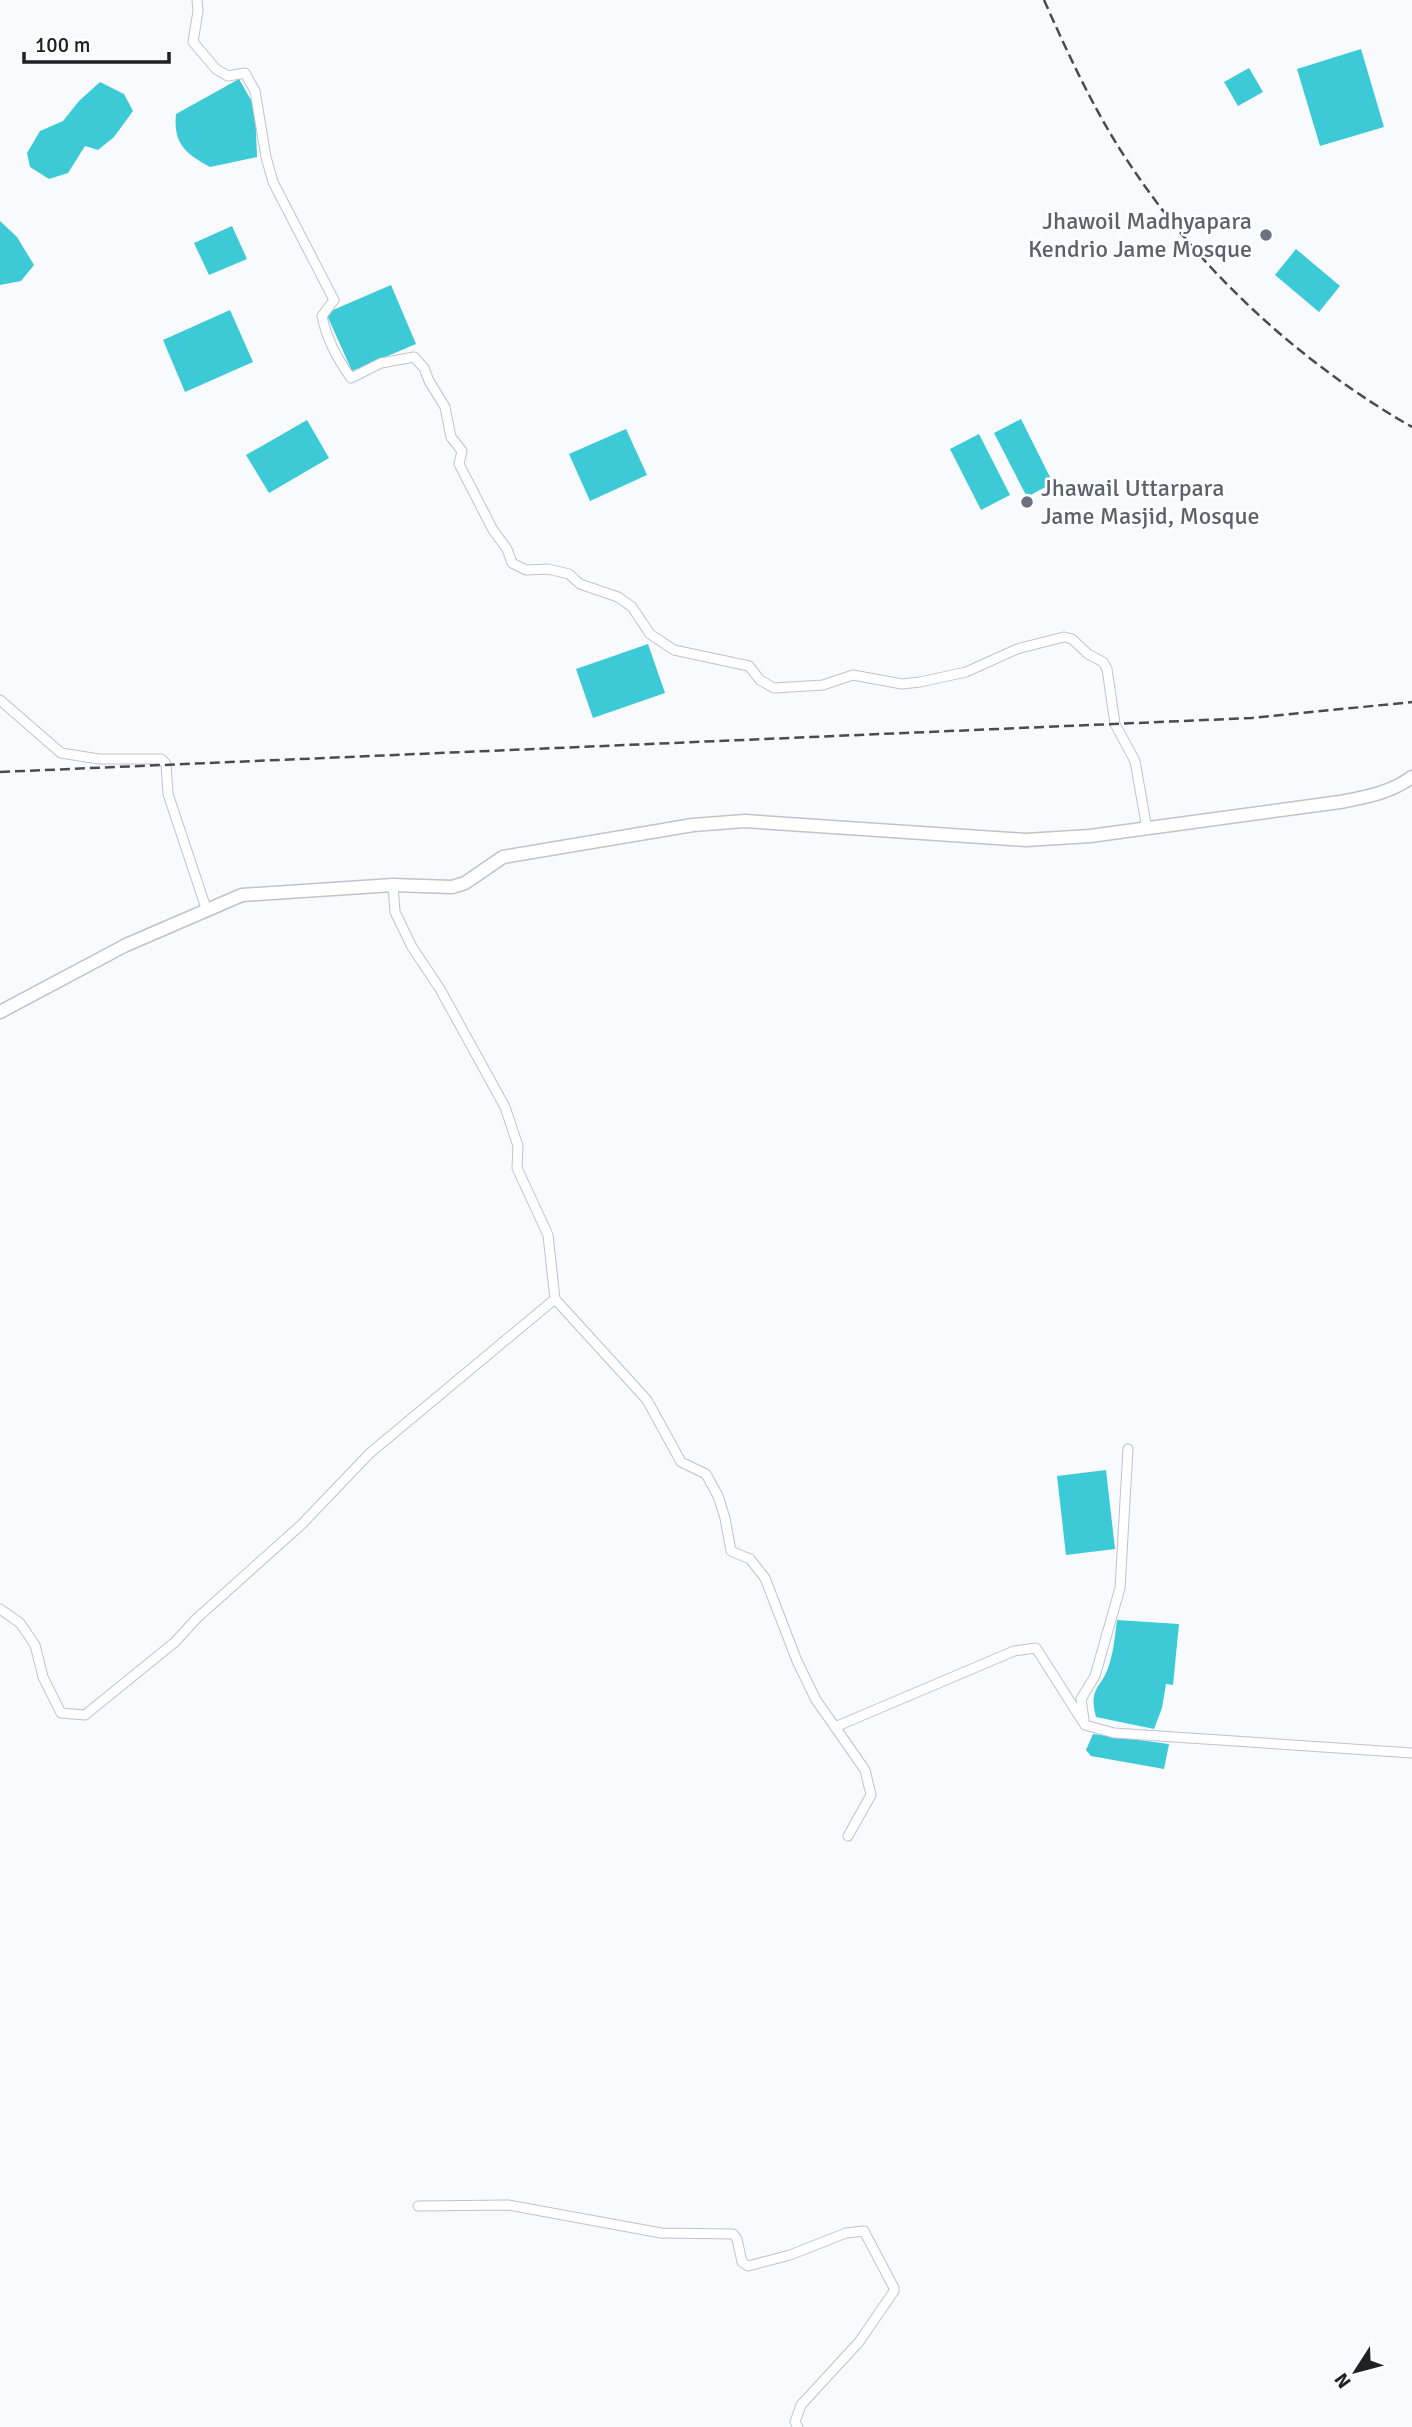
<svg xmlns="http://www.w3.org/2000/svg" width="1412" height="2427" viewBox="0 0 1412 2427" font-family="Signika,sans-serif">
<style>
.water{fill:#3bcad6}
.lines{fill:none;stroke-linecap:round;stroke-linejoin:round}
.street-casing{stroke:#bfc3ca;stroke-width:11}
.secondary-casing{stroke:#bfc3ca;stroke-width:15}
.street{stroke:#fff;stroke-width:9}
.secondary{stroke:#fff;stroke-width:12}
.rail{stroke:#4a4b4e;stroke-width:2.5;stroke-dasharray:10 5;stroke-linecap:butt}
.worship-dot{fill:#6b7280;stroke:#fff;stroke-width:2.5}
.labels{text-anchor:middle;stroke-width:5;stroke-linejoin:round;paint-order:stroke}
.worship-label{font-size:24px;fill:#5b616d;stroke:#fff;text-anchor:end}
</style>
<rect width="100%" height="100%" fill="#f9fafe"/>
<!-- water -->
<g class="water">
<polygon points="1361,49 1384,127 1320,146 1297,69"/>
<polygon points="1249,68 1263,92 1238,106 1224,82"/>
<path d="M239,79L255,107L257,157L210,167C186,154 173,144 176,114Z"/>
<polygon points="100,82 124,94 133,111 114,137 98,150 85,146 68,173 49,179 30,167 27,153 40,131 63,121 79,101"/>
<polygon points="0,221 17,237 34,265 21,281 0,285"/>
<polygon points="232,226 247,259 209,275 194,243"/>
<polygon points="1296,249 1340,286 1319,312 1275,275"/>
<polygon points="391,285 416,344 352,371 326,313"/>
<polygon points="230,310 253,362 185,392 163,340"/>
<polygon points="1021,419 1053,483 1027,497 994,433"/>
<polygon points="307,420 329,458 269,493 246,455"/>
<polygon points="626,429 647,475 590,501 569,454"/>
<polygon points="979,434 1010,495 981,510 950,449"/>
<polygon points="648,644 665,693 593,718 576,669"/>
<polygon points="1106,1470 1115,1549 1066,1555 1057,1476"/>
<path d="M1117,1620L1179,1624L1173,1685L1166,1684L1162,1708L1154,1729L1096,1717C1088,1686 1102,1689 1109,1665C1114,1650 1115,1635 1117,1620Z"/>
<polygon points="1093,1734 1169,1744 1164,1769 1091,1756 1086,1750"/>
</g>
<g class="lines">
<defs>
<g id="street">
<path d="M197,0L198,11L193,42L216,69L228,76L245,73L255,91L266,157L273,182L334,300L322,316C326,337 338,360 351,378L381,363L414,357L424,368L429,381L445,407L451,437L462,451L459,464L493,530L507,549L512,563L526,570L548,569L569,574L580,584L618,597L632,607L650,634L674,650L749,666L760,680L774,688L823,685L853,675L902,684L920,682L966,672L1017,649L1064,637L1072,639L1088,654L1103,662L1107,669L1115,724L1135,761L1147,829"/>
<polyline points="0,700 61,753 99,759 161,759 166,764 168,794 207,911"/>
<polyline points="393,885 395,912 412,947 440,989 505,1107 518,1146 517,1168 548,1235 555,1299 647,1400 681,1462 706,1474 718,1496 725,1518 731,1551 750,1559 765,1578 797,1661 816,1700 835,1727"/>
<polyline points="0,1609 20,1623 35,1645 43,1677 61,1713 85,1715 175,1642 196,1619 301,1525 370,1453 555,1299"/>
<polyline points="1084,1720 1081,1699 1095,1676 1120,1588 1128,1449"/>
<polyline points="848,1836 871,1795 865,1770 835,1727 1014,1651 1036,1648 1085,1725 1114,1733 1412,1753"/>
<polyline points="418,2206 508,2205 661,2233 733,2234 737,2239 742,2262 748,2266 790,2255 846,2233 864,2231 894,2288 894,2291 859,2342 801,2405 795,2422 798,2427"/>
</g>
<path id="secondary" d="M0,1012L126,945L242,895L393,885L452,887L465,883L503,857L693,825L745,821L1026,840L1090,836L1340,802C1366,797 1390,793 1412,777"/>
</defs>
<!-- street casing -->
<use href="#street" class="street-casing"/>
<!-- secondary casing -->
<use href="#secondary" class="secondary-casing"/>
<!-- street -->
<use href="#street" class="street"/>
<!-- secondary -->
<use href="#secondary" class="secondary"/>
<!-- rail -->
<g class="rail">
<path d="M1044,0C1070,58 1097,117 1133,169C1204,275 1302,364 1412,427"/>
<polyline points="0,772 1252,718 1412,702"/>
</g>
</g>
<!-- markers -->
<g class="worship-dot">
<circle cx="1266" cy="235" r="7"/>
<circle cx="1027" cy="502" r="7"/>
</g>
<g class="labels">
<!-- worship labels -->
<g class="worship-label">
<text x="1252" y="229">Jhawoil Madhyapara<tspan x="1252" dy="28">Kendrio Jame Mosque</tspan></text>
<text x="1041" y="496" text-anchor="start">Jhawail Uttarpara<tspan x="1041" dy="28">Jame Masjid, Mosque</tspan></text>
</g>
</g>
<!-- north arrow -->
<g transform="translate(1356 2371) rotate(234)" stroke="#ffffff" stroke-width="5" paint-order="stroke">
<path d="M0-5L12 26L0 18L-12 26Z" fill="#202124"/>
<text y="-10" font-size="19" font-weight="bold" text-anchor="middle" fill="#202124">N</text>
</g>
<!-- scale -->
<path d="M24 52v10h145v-10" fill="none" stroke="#202124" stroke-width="3.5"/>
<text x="35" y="52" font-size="21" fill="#202124" stroke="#ffffff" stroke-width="5" paint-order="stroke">100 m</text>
</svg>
